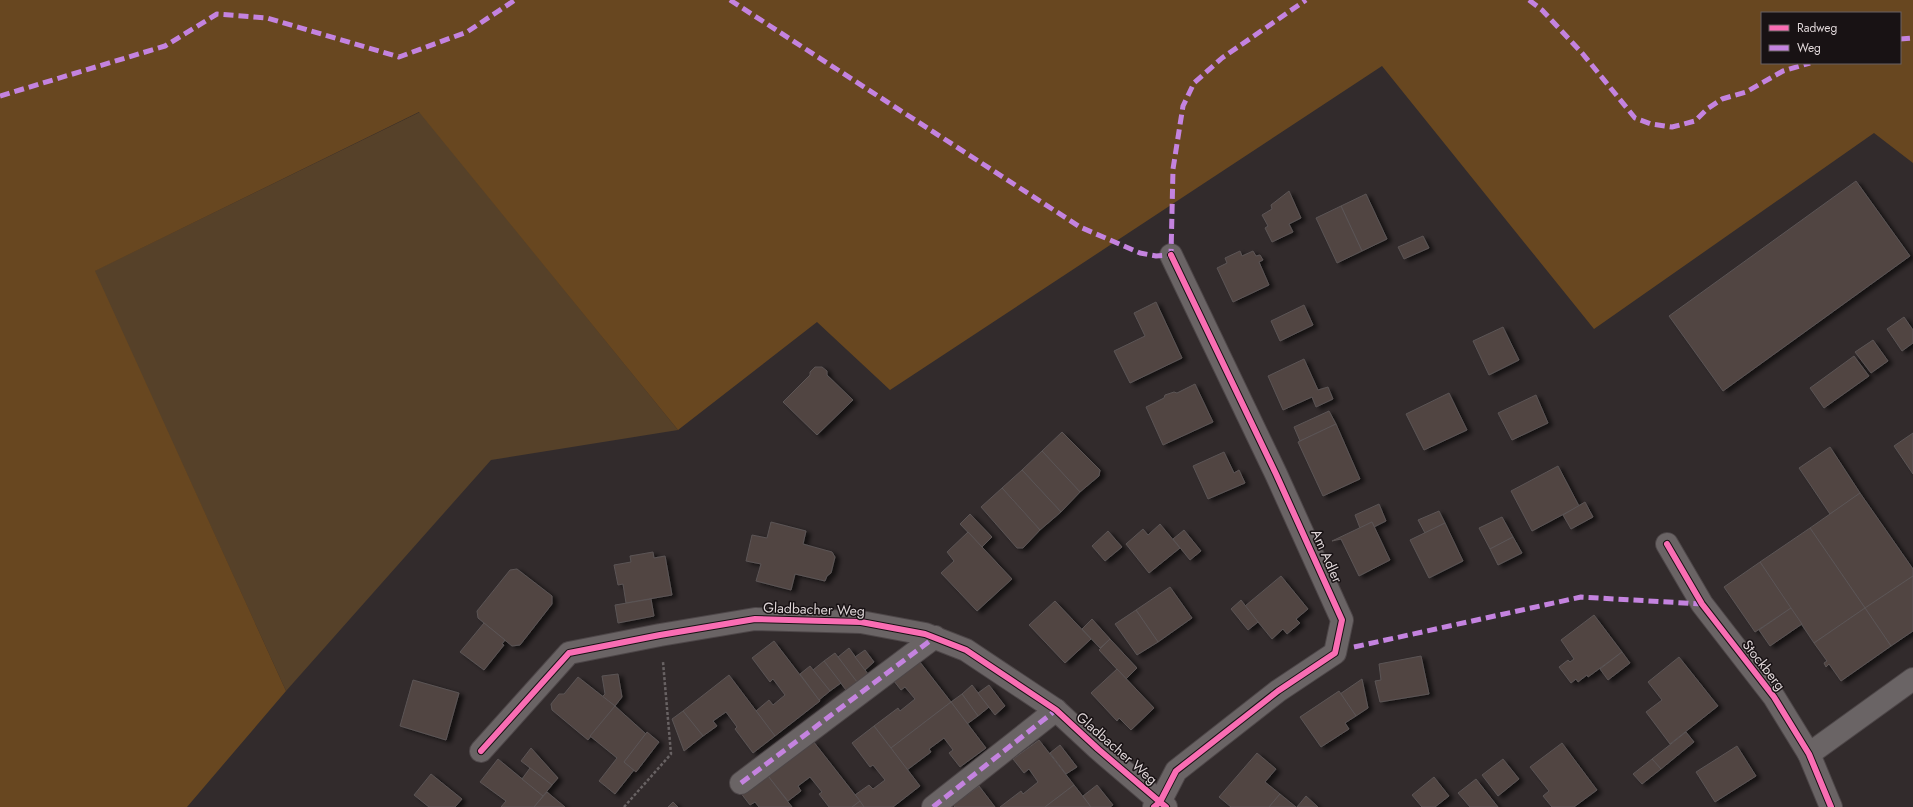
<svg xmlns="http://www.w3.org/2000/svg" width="1913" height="807" viewBox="0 0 1913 807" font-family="Jost,sans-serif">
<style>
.green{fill:#564129}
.forest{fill:#684720;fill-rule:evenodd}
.building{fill:#514443;stroke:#5b5555;filter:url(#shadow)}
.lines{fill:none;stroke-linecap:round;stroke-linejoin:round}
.minor-casing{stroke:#4d4648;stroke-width:24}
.path{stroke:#686263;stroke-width:2.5;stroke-dasharray:3 2;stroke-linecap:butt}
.minor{stroke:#6a6465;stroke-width:22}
.quiet{stroke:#c483df;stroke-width:5;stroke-dasharray:10 5;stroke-linecap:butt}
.cycleway-casing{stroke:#181214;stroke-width:8}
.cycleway{stroke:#f96db3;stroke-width:6}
.labels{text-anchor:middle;stroke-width:3;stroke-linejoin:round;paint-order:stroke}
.street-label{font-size:14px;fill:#dfd6d8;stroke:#181214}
</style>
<defs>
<filter id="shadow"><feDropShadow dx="4.5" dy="2.5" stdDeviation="2" flood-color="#0009"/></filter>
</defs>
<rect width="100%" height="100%" fill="#322b2c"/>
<!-- green -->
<polygon class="green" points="420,112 678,430 491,460 286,691 94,271"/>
<!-- forest -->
<path class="forest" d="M0,0H1913V163L1874,133L1594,329L1382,66L890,390L817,322L678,430L419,112L95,271L286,691L187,807H0ZM1762,13H1900V63H1762Z"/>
<!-- building -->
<g class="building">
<polygon points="1856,181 1910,256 1723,391 1669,316"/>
<polygon points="1289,191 1301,218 1289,224 1293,232 1272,242 1265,228 1268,226 1262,215 1272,209 1271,205"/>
<polygon points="1366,194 1387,239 1362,251 1341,206"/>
<polygon points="1341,206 1362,251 1337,263 1316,218"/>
<polygon points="1423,236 1429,248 1404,259 1398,247"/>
<polygon points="1240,251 1242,256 1253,251 1256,256 1260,255 1263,260 1259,262 1269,285 1233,302 1217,268 1227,263 1225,258"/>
<polygon points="1156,302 1182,358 1130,383 1114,351 1145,336 1134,313"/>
<polygon points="1304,305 1313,325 1280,341 1271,321"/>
<polygon points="1904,317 1913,330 1913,343 1902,351 1887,329"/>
<polygon points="1503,327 1519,360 1489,375 1473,341"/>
<polygon points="1873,340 1888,361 1871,373 1855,352"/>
<polygon points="1854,356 1869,376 1824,408 1810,388"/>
<polygon points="1304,359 1318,390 1328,387 1333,399 1316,407 1312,397 1283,410 1268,376"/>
<polygon points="815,367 822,367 827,371 827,375 853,400 817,435 783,402 810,375 810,372"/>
<polygon points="1195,384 1213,422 1163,445 1146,407 1164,398 1165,395 1174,392 1177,393"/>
<polygon points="1449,393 1467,430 1424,450 1406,414"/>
<polygon points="1536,395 1548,423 1512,440 1498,413"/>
<polygon points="1329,411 1336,424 1300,441 1294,427"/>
<polygon points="1336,424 1360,479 1323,496 1298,442"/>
<polygon points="1062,432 1100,470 1099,476 1080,492 1042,451"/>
<polygon points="1913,433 1913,474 1894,446"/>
<polygon points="1830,447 1860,493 1830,514 1799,468"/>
<polygon points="1042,451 1080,492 1061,512 1022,470"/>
<polygon points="1224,452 1234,473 1239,470 1245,483 1208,499 1193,466"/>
<polygon points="1558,466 1579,506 1532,531 1511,491"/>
<polygon points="1022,470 1061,512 1040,530 1002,488"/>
<polygon points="1002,488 1040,530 1023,548 1017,548 981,507"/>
<polygon points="1860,493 1913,569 1913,576 1865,608 1810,528"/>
<polygon points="1585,502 1593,517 1571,529 1563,515"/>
<polygon points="1379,504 1386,521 1374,527 1372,522 1360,528 1355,515"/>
<polygon points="1439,511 1445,523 1425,533 1418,520"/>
<polygon points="970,514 992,537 982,547 960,524"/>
<polygon points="1502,517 1513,537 1490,549 1479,528"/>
<polygon points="771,522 806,531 803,544 832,552 835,557 831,573 827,576 825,581 795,574 791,590 756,581 761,564 746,561 752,535 767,538"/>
<polygon points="1372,522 1390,560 1359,576 1341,539 1332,541"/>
<polygon points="1445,523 1463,561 1429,578 1410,540"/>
<polygon points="1160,524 1180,548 1149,573 1126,544 1143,529 1148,535"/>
<polygon points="1810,528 1865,608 1814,643 1760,562"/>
<polygon points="1184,530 1201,551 1190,560 1173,539"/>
<polygon points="1108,531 1122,547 1105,561 1092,546"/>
<polygon points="968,532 1012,579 977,611 941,573 954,561 947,552"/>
<polygon points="1513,537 1522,553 1498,565 1490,549"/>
<polygon points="653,552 654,558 665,556 672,595 626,603 623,584 618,585 614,565 631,562 630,556"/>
<polygon points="1760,562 1791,608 1755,632 1724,587"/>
<polygon points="517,569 552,596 552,604 520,645 512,646 478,618 477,611 510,570"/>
<polygon points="1281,576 1308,609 1296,619 1300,623 1287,634 1283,629 1272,639 1245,606"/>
<polygon points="1913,576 1913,631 1891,646 1865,608"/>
<polygon points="1170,587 1192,618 1158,642 1136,610"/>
<polygon points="651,599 654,616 618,623 615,605"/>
<polygon points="1241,600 1258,622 1248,630 1231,609"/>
<polygon points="1055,601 1091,639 1065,663 1029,625"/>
<polygon points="1791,608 1802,624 1770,646 1759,630"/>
<polygon points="1865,608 1891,646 1841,681 1829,664 1826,667 1824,663 1827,661 1814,643"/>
<polygon points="1136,610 1158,642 1137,655 1115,624"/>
<polygon points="1594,615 1622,652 1588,677 1587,675 1578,682 1576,679 1571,683 1559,667 1568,660 1570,662 1574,659 1561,640"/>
<polygon points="1092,619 1110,639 1100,648 1082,629"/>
<polygon points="484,623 505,640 502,644 504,645 484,670 460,652"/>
<polygon points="1110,639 1137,668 1126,679 1099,650"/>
<polygon points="774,641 820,701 775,736 756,711 769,700 773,705 785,695 773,679 770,682 752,658"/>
<polygon points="849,648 868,674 857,682 838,657"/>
<polygon points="865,650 874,662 865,670 855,657"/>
<polygon points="1622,652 1630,663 1608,680 1600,669"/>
<polygon points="835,653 857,682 846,690 824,661"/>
<polygon points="1421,656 1429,694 1380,702 1375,681 1381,680 1379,664"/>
<polygon points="916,657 951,702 891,748 874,726 898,708 900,711 915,699 905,687 901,690 890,676"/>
<polygon points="1679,657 1718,706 1670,744 1646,712 1662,700 1648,682"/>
<polygon points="824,661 841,683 830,691 813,670"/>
<polygon points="810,666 830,691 819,700 800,674"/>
<polygon points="1117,669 1154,708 1131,730 1119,718 1117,721 1091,693"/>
<polygon points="618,674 622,697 615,706 602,697 605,694 602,676"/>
<polygon points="729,675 775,736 753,753 735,729 737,727 726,712 713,721 717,726 703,736 683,711"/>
<polygon points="578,677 615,706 588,740 552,710 551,704 559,694 564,694"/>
<polygon points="1362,679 1368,708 1356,716 1340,694"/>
<polygon points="413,680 459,693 446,740 400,726"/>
<polygon points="972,685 989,707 978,716 962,694"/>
<polygon points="989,685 1005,706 995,715 978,693"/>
<polygon points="1339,691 1356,716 1345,723 1349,729 1321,747 1300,717"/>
<polygon points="962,694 978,716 967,724 951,702"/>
<polygon points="951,702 986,748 960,767 949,753 953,750 944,738 929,749 931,752 907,770 891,748"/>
<polygon points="615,706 646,734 624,762 634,770 615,794 599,781 617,758 590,736"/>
<polygon points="683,711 703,736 684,751 672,719"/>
<polygon points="874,726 920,786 893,807 864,807 855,795 869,785 873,789 885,780 873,765 870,767 852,743"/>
<polygon points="647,732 659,742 636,772 624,762"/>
<polygon points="1686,732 1694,742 1661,769 1652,759"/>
<polygon points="1039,740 1074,785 1045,807 1000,807 1021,791 1023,794 1038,782 1029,769 1024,773 1013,759"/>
<polygon points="813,741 860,801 852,807 829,807 819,794 822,792 810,777 798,786 801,791 788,801 768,776"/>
<polygon points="1562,743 1597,790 1574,807 1552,807 1543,796 1549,791 1530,767"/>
<polygon points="1060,745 1077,767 1066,774 1050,753"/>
<polygon points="1737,746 1756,776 1715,802 1696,772"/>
<polygon points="531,748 558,778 552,785 521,761"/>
<polygon points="1257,753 1276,769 1265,782 1280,794 1269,807 1231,807 1219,797"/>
<polygon points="498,759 543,796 534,807 501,807 506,801 480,782"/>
<polygon points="1503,759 1519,779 1498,796 1482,775"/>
<polygon points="1652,759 1661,769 1642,784 1633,774"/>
<polygon points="530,768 552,785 543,796 522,779"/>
<polygon points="431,774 462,799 455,807 429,807 414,795"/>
<polygon points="768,776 792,807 759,807 755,802 750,805 740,792"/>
<polygon points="1434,777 1449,796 1435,807 1422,807 1412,795"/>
<polygon points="1476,779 1498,807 1470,807 1458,793"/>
<polygon points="1074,785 1091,807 1045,807"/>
<polygon points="1097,785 1113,805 1110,807 1091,807 1083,796"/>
<polygon points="979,786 995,807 955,807 953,805"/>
<polygon points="547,792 565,807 534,807"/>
<polygon points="1280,794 1296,807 1269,807"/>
<polygon points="1306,796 1318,807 1297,807"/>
<polygon points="860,801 864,807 852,807 855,805"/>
<polygon points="673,802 678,807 668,807"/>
</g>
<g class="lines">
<defs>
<g id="minor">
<polyline points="1667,544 1702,604 1774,697 1809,754 1831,807"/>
<polyline points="481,751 569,653 660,635 755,619 861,622 925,634 966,650 1056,710 1098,749 1160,802 1154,807"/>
<polyline points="1809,754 1913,679"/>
<polyline points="741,783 935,637"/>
<polyline points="933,807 1056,710"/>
<polyline points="1166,807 1160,802 1176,771 1278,691 1335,653 1342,620 1276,474 1171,255"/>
</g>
</defs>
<!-- minor casing -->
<use href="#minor" class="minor-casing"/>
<!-- path -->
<polyline class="path" points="624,807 671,754 663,662"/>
<!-- minor -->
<use href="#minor" class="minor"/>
<!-- quiet -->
<g class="quiet">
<polyline points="730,0 1080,227 1140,253 1156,256 1171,255 1173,169 1183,106 1194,83 1222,58 1306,0"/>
<polyline points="1529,0 1542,10 1582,53 1635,118 1651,124 1672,127 1695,121 1707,109 1722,99 1746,92 1783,71 1810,63"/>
<polyline points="1900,39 1913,38"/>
<polyline points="0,96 165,46 217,14 267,18 399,57 467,32 515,0"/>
<polyline points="1354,647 1581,597 1702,604"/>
<polyline points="741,783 935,637"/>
<polyline points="933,807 1056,710"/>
</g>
<defs>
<g id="cycleway">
<polyline points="1667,544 1702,604 1774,697 1809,754 1831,807"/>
<polyline points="481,751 569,653 660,635 755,619 861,622 925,634 966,650 1056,710 1098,749 1160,802 1154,807"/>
<polyline points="1166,807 1160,802 1176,771 1278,691 1335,653 1342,620 1276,474 1171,255"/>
</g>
</defs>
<!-- cycleway casing -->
<use href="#cycleway" class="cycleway-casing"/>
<!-- cycleway -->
<use href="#cycleway" class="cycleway"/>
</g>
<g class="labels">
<!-- street labels -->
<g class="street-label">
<text transform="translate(1327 556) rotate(66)" y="5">Am Adler</text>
<text transform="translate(814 609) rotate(2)" y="5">Gladbacher Weg</text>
<text transform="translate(1764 665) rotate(52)" y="5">Stockberg</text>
<text transform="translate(1117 748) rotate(41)" y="5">Gladbacher Weg</text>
</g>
</g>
<!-- legend -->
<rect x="1761" y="12" width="140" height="52" fill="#181214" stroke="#686062"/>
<rect x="1769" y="25" width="20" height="6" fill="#f96db3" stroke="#686062"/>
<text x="1797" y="32" font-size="12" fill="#dfd6d8">Radweg</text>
<rect x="1769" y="45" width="20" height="6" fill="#c483df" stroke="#686062"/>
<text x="1797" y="52" font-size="12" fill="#dfd6d8">Weg</text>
</svg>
